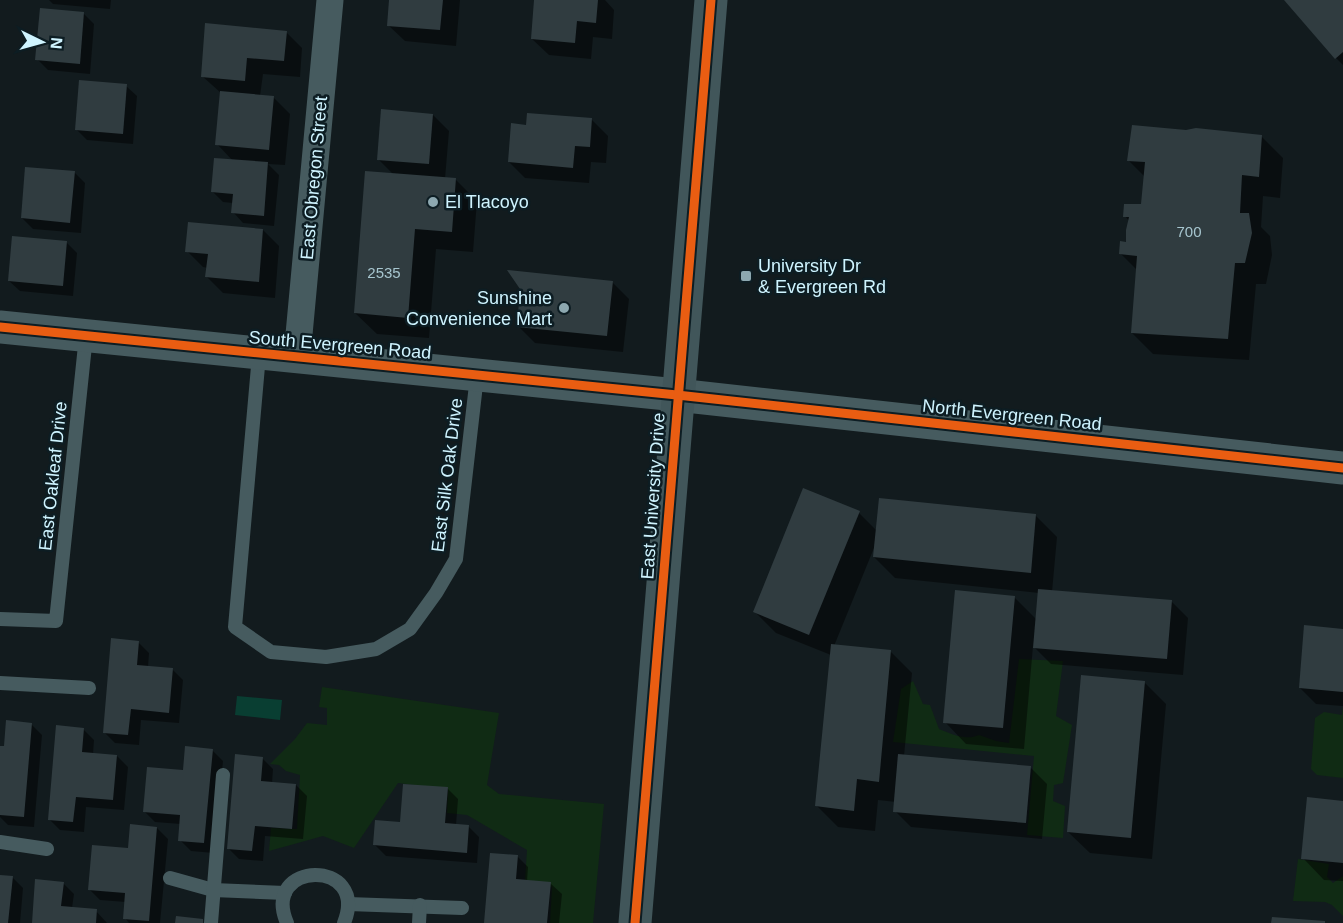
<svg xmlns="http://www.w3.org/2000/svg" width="1343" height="923" viewBox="0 0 1343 923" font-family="Helvetica,sans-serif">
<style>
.green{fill:#102b14}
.water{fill:#093e32}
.shadow{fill:#0007}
.building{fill:#303c40}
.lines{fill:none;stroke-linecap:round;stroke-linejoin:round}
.service{stroke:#465b5f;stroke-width:14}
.minor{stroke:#465b5f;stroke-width:27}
.tertiary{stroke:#465b5f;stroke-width:33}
.secondary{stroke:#41565a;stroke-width:33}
.cycleway-casing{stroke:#0d1d23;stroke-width:13}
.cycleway{stroke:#e95d12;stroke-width:9}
.poi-dot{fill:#8da8b0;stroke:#0d1d23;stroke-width:2}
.labels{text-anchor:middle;stroke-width:5;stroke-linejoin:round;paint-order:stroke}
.number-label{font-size:15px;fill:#a7c6cf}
.street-label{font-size:18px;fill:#cff4ff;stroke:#0d1d23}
.poi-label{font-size:18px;fill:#cff4ff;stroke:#0d1d23;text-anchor:start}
</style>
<rect width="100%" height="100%" fill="#121b1e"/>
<!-- green -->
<g class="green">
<path d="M1019,659L1063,661L1056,716L1072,725L1063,783L1054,785L1053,801L1065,806L1063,838L1027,835L1034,756L893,742L901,689L913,681L923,704L930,705L939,729C952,734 965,741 979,735L996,741L1009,743Z"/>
<polygon points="322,687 499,713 487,785 499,794 604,804 593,923 550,923 552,887 525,881 527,850 467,815 447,813 448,789 398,783 354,848 323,836 269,851 271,828 297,829 300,775 286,771 279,765 270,764 295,739 307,723 327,725 327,708 319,707"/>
<polygon points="1343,706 1343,778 1317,775 1311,769 1315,718 1324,712 1342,715"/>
<polygon points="1298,859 1329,864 1327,877 1333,883 1343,876 1343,916 1332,905 1325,902 1293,901"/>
</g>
<!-- water -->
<polygon class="water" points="237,696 282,700 280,720 235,715"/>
<!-- shadow -->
<g class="shadow">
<polygon points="49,0 111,0 110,9 53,4"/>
<polygon points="390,0 460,0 456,46 405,41 388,25"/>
<polygon points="536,0 605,0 614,10 612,39 593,37 591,59 549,55 532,39"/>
<polygon points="1286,0 1343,0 1343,65 1336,58"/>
<polygon points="83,13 94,24 90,74 48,70 37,59"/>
<polygon points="286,32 302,48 300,77 263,74 260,96 273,97 290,114 285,165 268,164 279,175 274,226 243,223 233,212 233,203 223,202 212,191 233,161 217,144 221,93 202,76"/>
<polygon points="126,86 137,96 133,144 87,140 76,129"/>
<polygon points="433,115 449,131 445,179 456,180 477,201 473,252 436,249 429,338 377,334 355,313 394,175 378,159"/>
<polygon points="592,120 608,136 606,163 591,162 589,183 525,178 509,162 528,126"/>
<polygon points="1262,137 1283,158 1280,198 1263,196 1261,227 1270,236 1272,255 1266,284 1256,284 1249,360 1153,354 1132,333 1138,271 1121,254 1128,243 1129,221 1125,216 1143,205 1145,177 1129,161"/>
<polygon points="74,172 85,183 81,233 33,229 22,218"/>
<polygon points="263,230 279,246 275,298 223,293 207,277 208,268 203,267 187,251"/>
<polygon points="66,242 77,253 73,296 20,291 9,281"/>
<polygon points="612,282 629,299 623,352 535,343 518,326"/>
<polygon points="859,513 877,531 1036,516 1057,537 1052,592 1171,601 1188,618 1183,675 1051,664 1033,646 1024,749 966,744 945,722 1014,597 1037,620 1039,593 895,578 874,557 874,548 834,646 891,652 912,673 904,756 1030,767 1047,784 1042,839 911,827 895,811 896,802 878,800 875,831 838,827 817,806 831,655 776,633 755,612"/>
<polygon points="1343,630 1343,706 1316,704 1300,688"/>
<polygon points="138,642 149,653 148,667 172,669 183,680 179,723 141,720 139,745 115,743 104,732"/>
<polygon points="1145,683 1166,704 1152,859 1090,853 1068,832"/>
<polygon points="31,724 42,735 34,827 8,825 0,817 0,747 5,748"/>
<polygon points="83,729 94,740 93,754 117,756 128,767 124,810 86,807 84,832 60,830 49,819"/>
<polygon points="212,750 223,761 214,853 191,851 180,840 181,824 155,822 144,811 184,771"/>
<polygon points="262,758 273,769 272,783 296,785 307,796 303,839 265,836 263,861 239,859 228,848"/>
<polygon points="447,788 458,799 456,825 468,826 479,837 477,863 386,856 375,845"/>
<polygon points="1343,802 1343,881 1324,880 1303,858"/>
<polygon points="157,828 168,839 160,923 129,923 125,918 126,902 100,900 89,889 129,850"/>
<polygon points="517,856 528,867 527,881 551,884 562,894 559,923 485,923"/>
<polygon points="0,876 12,877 23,888 20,923 0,923"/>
<polygon points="63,883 74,894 72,908 96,911 107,923 33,923"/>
</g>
<!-- building -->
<g class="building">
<polygon points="389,0 443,0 440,30 387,26"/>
<polygon points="534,0 598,0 596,23 577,21 575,43 531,39"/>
<polygon points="1284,0 1343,0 1343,52 1335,59"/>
<polygon points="40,8 84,12 80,64 35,60"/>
<polygon points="205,23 287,31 284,61 247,58 245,81 201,77"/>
<polygon points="79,80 127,84 123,134 75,130"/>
<polygon points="220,91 274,96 269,150 215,145"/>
<polygon points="381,109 433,114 429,164 377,160"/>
<polygon points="527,113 592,118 590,147 575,146 573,168 508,162 511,123 526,125"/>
<polygon points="1132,125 1186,130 1196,128 1262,135 1259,177 1242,175 1240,213 1249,213 1252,233 1245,263 1235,263 1228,339 1131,333 1137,256 1119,254 1120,241 1126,242 1126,230 1129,217 1123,217 1124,204 1141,204 1145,162 1127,161"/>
<polygon points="214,158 268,162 264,216 231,213 233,194 211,192"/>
<polygon points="25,167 75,171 70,223 21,218"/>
<polygon points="365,171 456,178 452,232 415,229 408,318 354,313"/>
<polygon points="188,222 263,229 259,282 205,277 208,254 185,252"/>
<polygon points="12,236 67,241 63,286 8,281"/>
<polygon points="507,270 613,281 607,336 517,327 520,289"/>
<polygon points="803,488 860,511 809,635 753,612"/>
<polygon points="879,498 1036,514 1031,573 873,557"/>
<polygon points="1038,589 1172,600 1167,659 1033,648"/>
<polygon points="955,590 1015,596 1003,728 943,723"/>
<polygon points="1304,625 1343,629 1343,692 1299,688"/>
<polygon points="111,638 139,641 137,665 173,668 169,713 131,709 128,735 103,733"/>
<polygon points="831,644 891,650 879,782 857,779 854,811 815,806"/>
<polygon points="1081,675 1145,681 1131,838 1067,832"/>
<polygon points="6,720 32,723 24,817 0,815 0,746 4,746"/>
<polygon points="56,725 84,728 82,752 117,755 113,800 76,797 73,822 48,820"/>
<polygon points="185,746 213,749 204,843 178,841 180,815 143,812 147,767 183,770"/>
<polygon points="235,754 263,757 261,781 296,784 292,829 255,826 252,851 227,849"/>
<polygon points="898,754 1031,766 1026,823 893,812"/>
<polygon points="403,784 448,787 445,823 469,825 467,853 373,845 375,820 400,822"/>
<polygon points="1307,797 1343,801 1343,863 1301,859"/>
<polygon points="130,824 157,827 149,921 123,919 125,893 88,890 92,845 128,848"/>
<polygon points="490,853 518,855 516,879 551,882 547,923 484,923"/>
<polygon points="0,875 13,876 8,923 0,923"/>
<polygon points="35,879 64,882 61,906 97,909 96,923 32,923"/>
<polygon points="176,916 203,919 203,923 175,923"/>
<polygon points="1272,917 1325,921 1325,923 1271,923"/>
</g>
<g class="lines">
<!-- service -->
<g class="service">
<polyline points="259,355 235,627 271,652 326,657 376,649 410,629 436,593 456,559 477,376"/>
<polyline points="0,619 56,621 86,336"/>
<polyline points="0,683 89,688"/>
<polyline points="0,842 47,849"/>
<polyline points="170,878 213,890 285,893"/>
<polyline points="348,904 462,908"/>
<polyline points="211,923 223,775"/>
<path d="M287,923C260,860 370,858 344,923"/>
<polyline points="419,923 420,905"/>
</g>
<!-- minor -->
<polyline class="minor" points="297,356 330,0"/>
<!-- tertiary -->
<polyline class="tertiary" points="0,327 677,395 1343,468"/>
<!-- secondary -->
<polyline class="secondary" points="635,923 711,0"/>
<defs>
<g id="cycleway">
<polyline points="0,327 677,395 1343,468"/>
<polyline points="635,923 711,0"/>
</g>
</defs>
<!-- cycleway casing -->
<use href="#cycleway" class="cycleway-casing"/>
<!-- cycleway -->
<use href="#cycleway" class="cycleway"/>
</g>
<!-- markers -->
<g class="poi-dot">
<circle cx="433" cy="202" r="6"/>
<rect x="740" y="270" width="12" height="12" rx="3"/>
<circle cx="564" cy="308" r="6"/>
</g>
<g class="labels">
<!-- number labels -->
<g class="number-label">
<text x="1189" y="237">700</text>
<text x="384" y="278">2535</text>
</g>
<!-- street labels -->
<g class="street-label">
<text transform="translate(314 178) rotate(-85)" y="6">East Obregon Street</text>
<text transform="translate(340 345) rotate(5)" y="6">South Evergreen Road</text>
<text transform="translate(1012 415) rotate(6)" y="6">North Evergreen Road</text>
<text transform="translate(447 475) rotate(-83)" y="6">East Silk Oak Drive</text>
<text transform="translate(53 476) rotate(-84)" y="6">East Oakleaf Drive</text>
<text transform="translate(653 496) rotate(-86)" y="6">East University Drive</text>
</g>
<!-- poi labels -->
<g class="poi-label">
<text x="445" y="208">El Tlacoyo</text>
<text x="758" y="272">University Dr<tspan x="758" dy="21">&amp; Evergreen Rd</tspan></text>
<text x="552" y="304" text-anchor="end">Sunshine<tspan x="552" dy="21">Convenience Mart</tspan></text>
</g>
</g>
<!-- north arrow -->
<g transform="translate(42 42) rotate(95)" stroke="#0d1d23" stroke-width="4.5" paint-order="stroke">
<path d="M0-4.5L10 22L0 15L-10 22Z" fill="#cff4ff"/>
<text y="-9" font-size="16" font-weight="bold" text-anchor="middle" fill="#cff4ff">N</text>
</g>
</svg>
